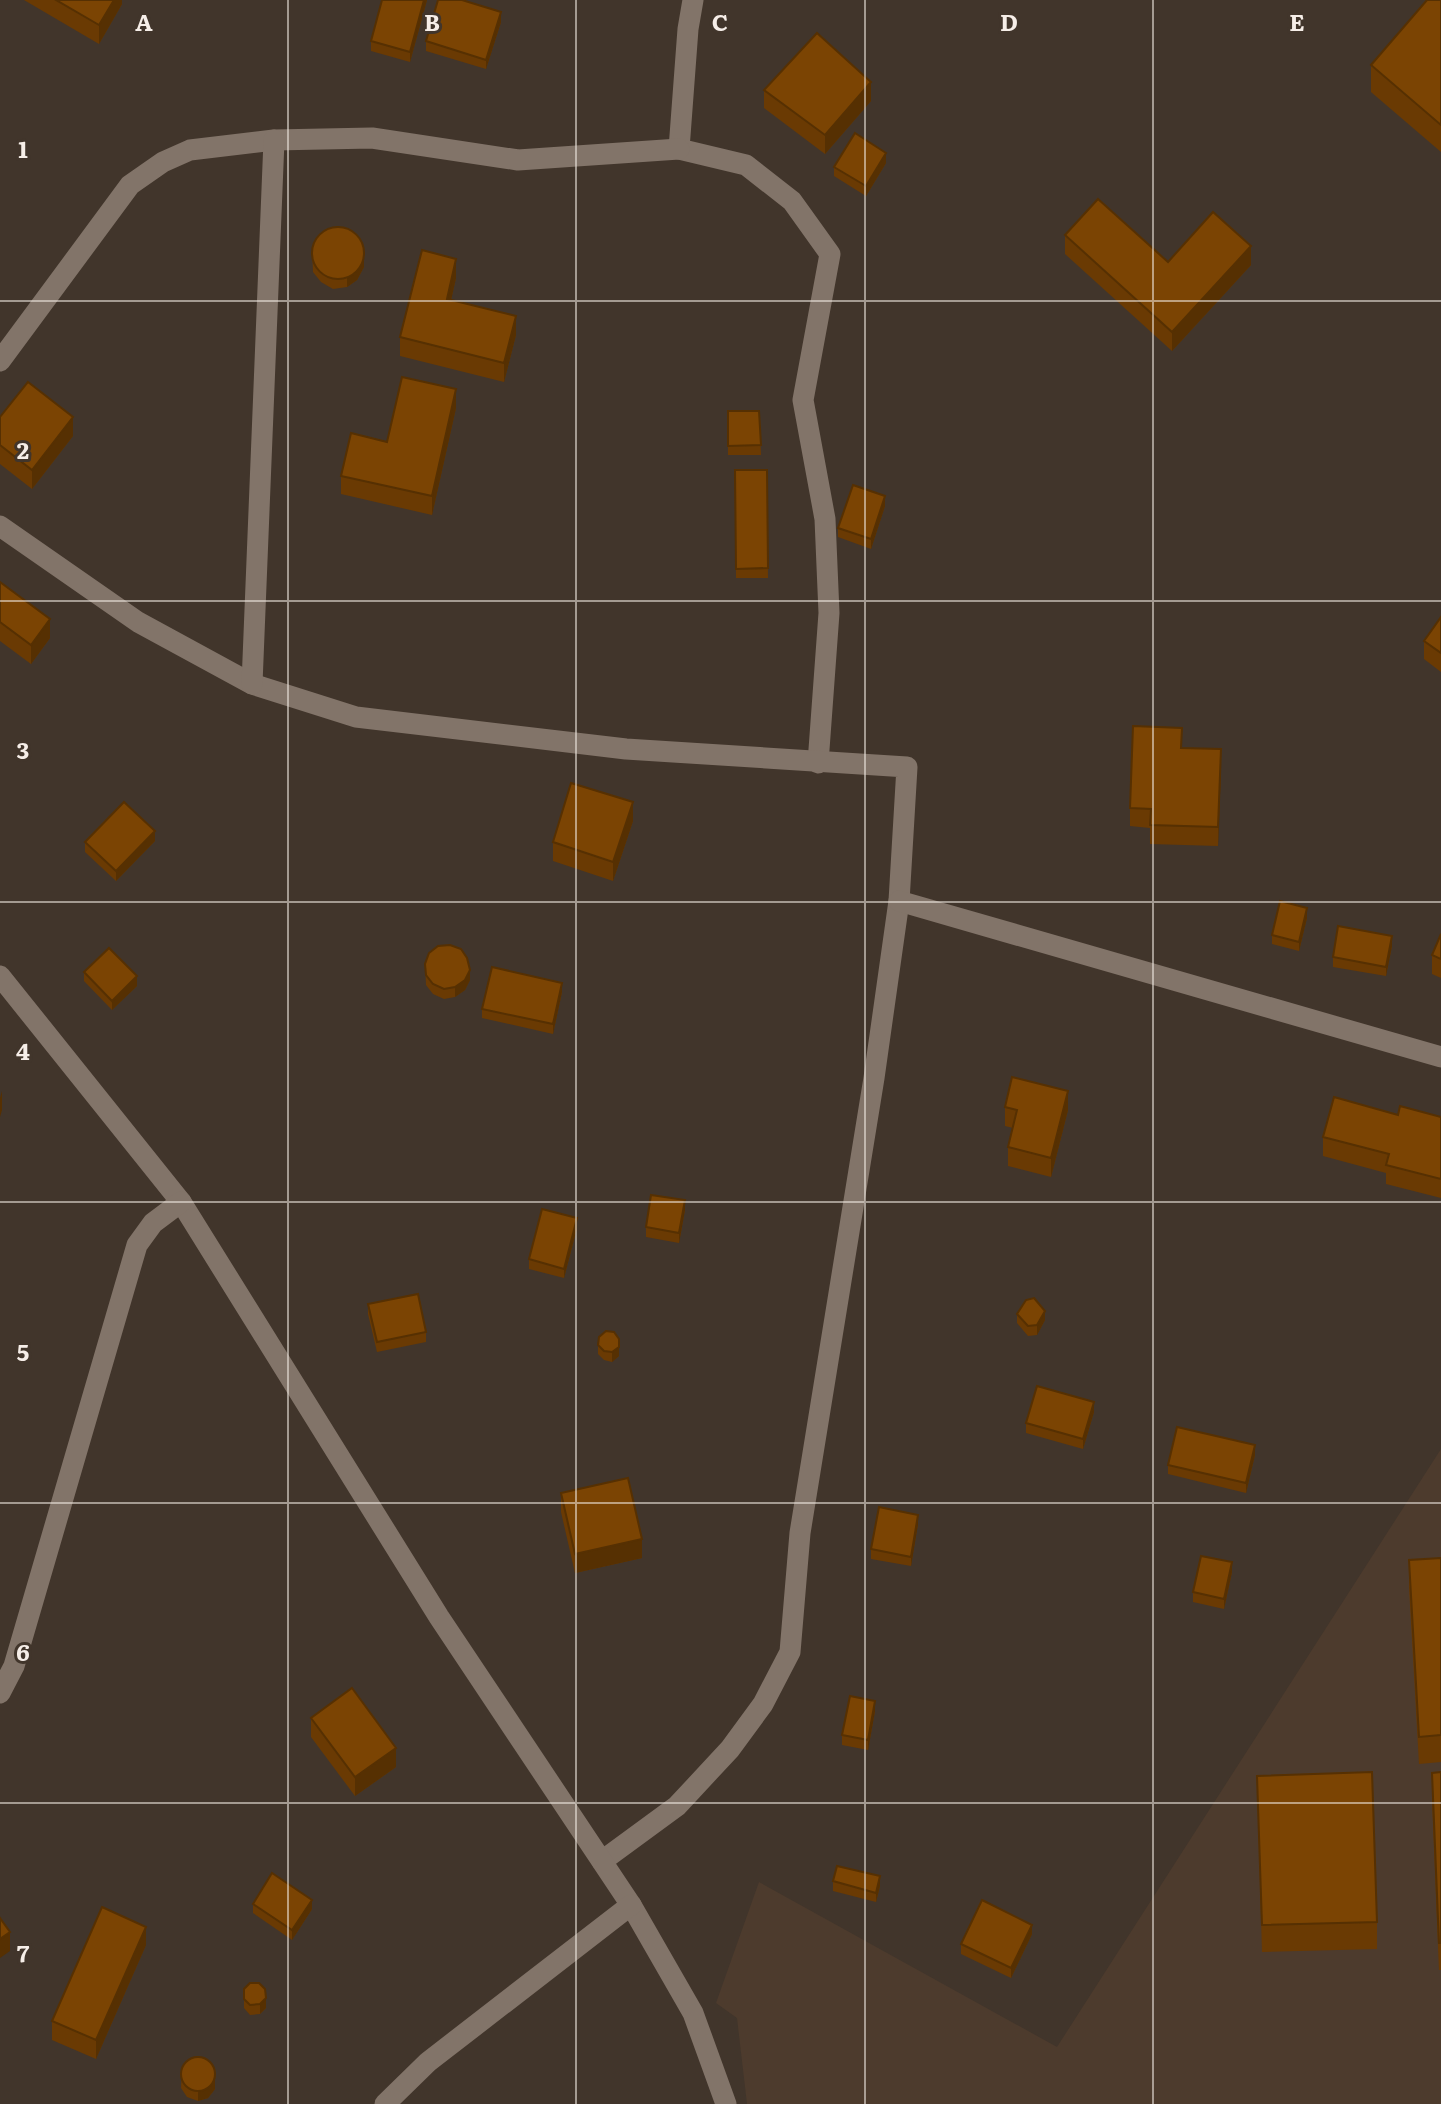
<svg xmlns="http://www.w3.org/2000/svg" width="1441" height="2104" viewBox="0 0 1441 2104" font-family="Literata,serif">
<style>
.built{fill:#4d3b2d}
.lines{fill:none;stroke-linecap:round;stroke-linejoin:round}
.minor{stroke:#827469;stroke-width:21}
.wall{fill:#6a3a03}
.shaded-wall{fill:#563002}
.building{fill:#7b4403;stroke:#563002;stroke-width:2}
.grid{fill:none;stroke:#f6eee8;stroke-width:2;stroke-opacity:0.55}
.grid-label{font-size:23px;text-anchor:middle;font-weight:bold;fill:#f6eee8;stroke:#41352b;stroke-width:6;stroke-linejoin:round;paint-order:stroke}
</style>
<rect width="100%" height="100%" fill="#41352b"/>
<!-- built -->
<polygon class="built" points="1441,1449 1441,2104 747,2104 737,2018 716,2003 759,1882 1057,2047"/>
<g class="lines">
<!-- minor -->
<g class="minor">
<polyline points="693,0 688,29 679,149 746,165 792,201 830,254 803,400 825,519 829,613 818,763"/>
<polyline points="0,361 130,185 163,162 190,150 274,140 372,138 518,160 679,149"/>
<polyline points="0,526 138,622 252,684 356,717 626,749 907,767 899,901 874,1078 800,1533 790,1652 763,1704 730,1749 677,1806 602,1861"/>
<polyline points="252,684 274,140"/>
<polyline points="899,901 1441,1057"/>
<polyline points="0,976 181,1202 439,1617 631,1905 693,2013 726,2104"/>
<polyline points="0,1693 14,1666 137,1245 153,1223 181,1202"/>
<polyline points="385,2104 428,2062 631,1905"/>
</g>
</g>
<!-- wall -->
<g class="wall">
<polygon points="24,0 122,0 122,4 99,44"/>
<polygon points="427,0 410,62 371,51 371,41"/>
<polygon points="1441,0 1441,152 1371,92 1371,65"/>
<polygon points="501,22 486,69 426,51 426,41"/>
<polygon points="764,90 871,101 825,154 764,108"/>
<polygon points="886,163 866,196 834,176 834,167"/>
<polygon points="1065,235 1168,262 1251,265 1172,351 1065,254"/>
<polygon points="312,248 364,267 357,280 347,287 333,289 321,282 313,272"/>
<polygon points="456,278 451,300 516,335 504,382 400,356 400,337"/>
<polygon points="456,408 432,515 341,494 341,476 387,442"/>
<polygon points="728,411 759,411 761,455 728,455"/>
<polygon points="0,417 73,436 32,489 0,464"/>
<polygon points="735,470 767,470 768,578 736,578"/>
<polygon points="885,506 871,549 838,537 838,528"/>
<polygon points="0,582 50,638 31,664 0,641"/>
<polygon points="1441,617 1441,672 1424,659 1424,641"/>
<polygon points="1182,748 1221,768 1218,846 1150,844 1150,828 1130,826 1130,808"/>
<polygon points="633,821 613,881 553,861 553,842"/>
<polygon points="155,841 116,881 85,852 85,842"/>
<polygon points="1307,918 1299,951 1272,944 1272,935"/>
<polygon points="1441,934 1441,978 1432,974 1432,955"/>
<polygon points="1392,946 1386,976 1333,967 1333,957"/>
<polygon points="425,964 470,980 465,990 455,997 444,999 433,994 426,985"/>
<polygon points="84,972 137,986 112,1010 84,981"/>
<polygon points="562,992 553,1034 482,1018 482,1009"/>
<polygon points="1005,1107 1068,1110 1051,1177 1008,1166 1008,1147 1013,1128 1005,1126"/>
<polygon points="1398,1115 1441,1117 1441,1198 1386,1184 1386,1173 1323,1156 1323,1137"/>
<polygon points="685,1210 679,1243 646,1237 646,1227"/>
<polygon points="577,1228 564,1278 529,1269 529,1259"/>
<polygon points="368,1304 426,1332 426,1342 377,1352 368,1314"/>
<polygon points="1017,1314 1045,1320 1037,1335 1028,1336 1017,1323"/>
<polygon points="598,1345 619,1356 612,1362 604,1360 598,1354"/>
<polygon points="1094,1412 1083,1449 1026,1433 1026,1423"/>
<polygon points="1255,1455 1246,1493 1168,1474 1168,1465"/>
<polygon points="561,1493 642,1558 575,1573 561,1512"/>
<polygon points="918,1524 911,1566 871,1559 871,1549"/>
<polygon points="1441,1558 1441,1762 1419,1764 1409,1587 1409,1560"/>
<polygon points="1232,1572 1224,1609 1193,1602 1193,1592"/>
<polygon points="875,1711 868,1750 842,1745 842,1735"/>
<polygon points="311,1718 396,1767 355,1796 311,1737"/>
<polygon points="1441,1772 1441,1970 1439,1970 1432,1800 1432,1773"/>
<polygon points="1257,1776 1377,1922 1377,1949 1262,1952"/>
<polygon points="833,1881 880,1886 876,1902 833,1891"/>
<polygon points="253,1904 312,1909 292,1940 253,1913"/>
<polygon points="1032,1934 1011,1978 961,1954 961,1944"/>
<polygon points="146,1945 96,2059 52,2040 52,2021"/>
<polygon points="244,1989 266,2008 260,2014 250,2015 244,2008"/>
<polygon points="182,2067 215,2089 208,2098 198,2101 187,2097 181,2088"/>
</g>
<!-- shaded-wall -->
<g class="shaded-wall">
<polygon points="114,0 122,0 122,4 99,44 99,25"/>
<polygon points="424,0 427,0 410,62 410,52"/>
<polygon points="501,12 501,22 486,69 486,60"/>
<polygon points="871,82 871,101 825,154 825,135"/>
<polygon points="886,153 886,163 866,196 866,186"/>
<polygon points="1251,246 1251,265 1172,351 1172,332"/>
<polygon points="364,257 364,267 357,280 347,287 347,277"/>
<polygon points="456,259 456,278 447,318 447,299"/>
<polygon points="516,316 516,335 504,382 504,363"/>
<polygon points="456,389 456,408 432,515 432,496"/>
<polygon points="73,417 73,436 32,489 32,470"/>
<polygon points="885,496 885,506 871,549 871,539"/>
<polygon points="50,619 50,638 31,664 31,645"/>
<polygon points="1221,749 1221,768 1218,846 1218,827"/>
<polygon points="633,802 633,821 613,881 613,862"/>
<polygon points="155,831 155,841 116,881 116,871"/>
<polygon points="1307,908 1307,918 1299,951 1299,942"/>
<polygon points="1392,936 1392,946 1386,976 1386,967"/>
<polygon points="470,970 470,980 465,990 455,997 455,987"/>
<polygon points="137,976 137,986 112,1010 112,1001"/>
<polygon points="562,983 562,992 553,1034 553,1024"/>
<polygon points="2,1091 2,1110 0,1117 0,1098"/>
<polygon points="1068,1091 1068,1110 1051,1177 1051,1158"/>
<polygon points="685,1200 685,1210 679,1243 679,1233"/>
<polygon points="577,1218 577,1228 564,1278 564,1269"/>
<polygon points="1045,1311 1045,1320 1037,1335 1037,1325"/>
<polygon points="619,1339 619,1356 612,1362 612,1352"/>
<polygon points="1094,1402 1094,1412 1083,1449 1083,1439"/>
<polygon points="1255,1445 1255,1455 1246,1493 1246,1483"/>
<polygon points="918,1515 918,1524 911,1566 911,1557"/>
<polygon points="642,1539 642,1558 575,1573 575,1554"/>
<polygon points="1232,1562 1232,1572 1224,1609 1224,1599"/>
<polygon points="875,1701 875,1711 868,1750 868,1740"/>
<polygon points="396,1748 396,1767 355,1796 355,1777"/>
<polygon points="880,1876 880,1886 876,1902 876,1893"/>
<polygon points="312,1900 312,1909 292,1940 292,1930"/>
<polygon points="1032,1925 1032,1934 1011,1978 1011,1968"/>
<polygon points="146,1927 146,1945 96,2059 96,2040"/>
<polygon points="10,1932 10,1951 0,1958 0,1939"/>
<polygon points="266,1998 266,2008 260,2014 260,2004"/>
<polygon points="215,2069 215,2089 208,2098 198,2101 198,2091"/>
</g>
<!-- building -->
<g class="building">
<polygon points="56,0 114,0 99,25"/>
<polygon points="382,0 424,0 410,52 371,41"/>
<polygon points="438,0 462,0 501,12 486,60 426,41"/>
<polygon points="1427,0 1441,0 1441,125 1371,65"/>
<polygon points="817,33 871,82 825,135 764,90"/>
<polygon points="855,133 886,153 866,186 834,167"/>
<polygon points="1098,199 1168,262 1213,212 1251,246 1172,332 1065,235"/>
<circle cx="338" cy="253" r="26"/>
<polygon points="422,250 456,259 447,299 516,316 504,363 400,337"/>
<polygon points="402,377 456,389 432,496 341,476 351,433 387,442"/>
<polygon points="28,382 73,417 32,470 0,445 0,417"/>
<polygon points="728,411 759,411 761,445 728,446"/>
<polygon points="735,470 767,470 768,568 736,569"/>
<polygon points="853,485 885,496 871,539 838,528"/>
<polygon points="0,582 50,619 31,645 0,622"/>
<polygon points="1441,617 1441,653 1424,641"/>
<polygon points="1133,726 1182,728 1181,748 1221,749 1218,827 1150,825 1151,809 1130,808"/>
<polygon points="571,783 633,802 613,862 553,842"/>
<polygon points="124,802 155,831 116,871 85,842"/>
<polygon points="1280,901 1307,908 1299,942 1272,935"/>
<polygon points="1338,926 1392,936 1386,967 1333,957"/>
<polygon points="1441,934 1441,959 1432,955"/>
<polygon points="450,945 461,949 467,958 470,970 465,980 455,987 444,989 433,984 426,975 425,964 429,953 438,946"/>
<polygon points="109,948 137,976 112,1001 84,972"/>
<polygon points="492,967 562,983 553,1024 482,1009"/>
<polygon points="1012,1077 1068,1091 1051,1158 1008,1147 1017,1110 1005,1107"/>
<polygon points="1334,1097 1398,1115 1400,1106 1441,1117 1441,1179 1386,1165 1389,1154 1323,1137"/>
<polygon points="651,1195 685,1200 679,1233 646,1227"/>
<polygon points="542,1209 577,1218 564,1269 529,1259"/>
<polygon points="418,1294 426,1332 377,1342 368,1304"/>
<polygon points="1034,1298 1045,1311 1037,1325 1028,1326 1017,1314 1026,1300"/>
<polygon points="606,1331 614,1332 619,1339 619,1347 612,1352 604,1351 598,1345 599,1337"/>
<polygon points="1037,1386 1094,1402 1083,1439 1026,1423"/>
<polygon points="1177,1427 1255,1445 1246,1483 1168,1465"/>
<polygon points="628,1478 642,1539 575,1554 561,1493"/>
<polygon points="879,1507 918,1515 911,1557 871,1549"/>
<polygon points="1201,1556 1232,1562 1224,1599 1193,1592"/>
<polygon points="1441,1558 1441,1735 1419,1737 1409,1560"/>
<polygon points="352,1688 396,1748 355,1777 311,1718"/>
<polygon points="850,1696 875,1701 868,1740 842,1735"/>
<polygon points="1372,1772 1377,1922 1262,1925 1257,1776"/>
<polygon points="1441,1772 1441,1943 1439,1943 1432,1773"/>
<polygon points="837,1866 880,1876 876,1893 833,1881"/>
<polygon points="272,1873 312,1900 292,1930 253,1904"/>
<polygon points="982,1900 1032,1925 1011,1968 961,1944"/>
<polygon points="102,1907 146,1927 96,2040 52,2021"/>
<polygon points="0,1918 10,1932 0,1939"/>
<polygon points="250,1983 259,1983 265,1989 266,1998 260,2004 250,2005 244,1999 244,1989"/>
<circle cx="198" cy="2074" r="17"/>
</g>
<!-- grid -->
<path class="grid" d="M288,0V2104M576,0V2104M865,0V2104M1153,0V2104M0,301H1441M0,601H1441M0,902H1441M0,1202H1441M0,1503H1441M0,1803H1441"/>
<g class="grid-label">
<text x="144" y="31">A</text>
<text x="432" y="31">B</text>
<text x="720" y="31">C</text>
<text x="1009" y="31">D</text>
<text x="1297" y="31">E</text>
<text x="23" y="158">1</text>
<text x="23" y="459">2</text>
<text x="23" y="759">3</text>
<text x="23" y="1060">4</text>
<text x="23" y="1361">5</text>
<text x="23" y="1661">6</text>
<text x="23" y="1962">7</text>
</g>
</svg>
